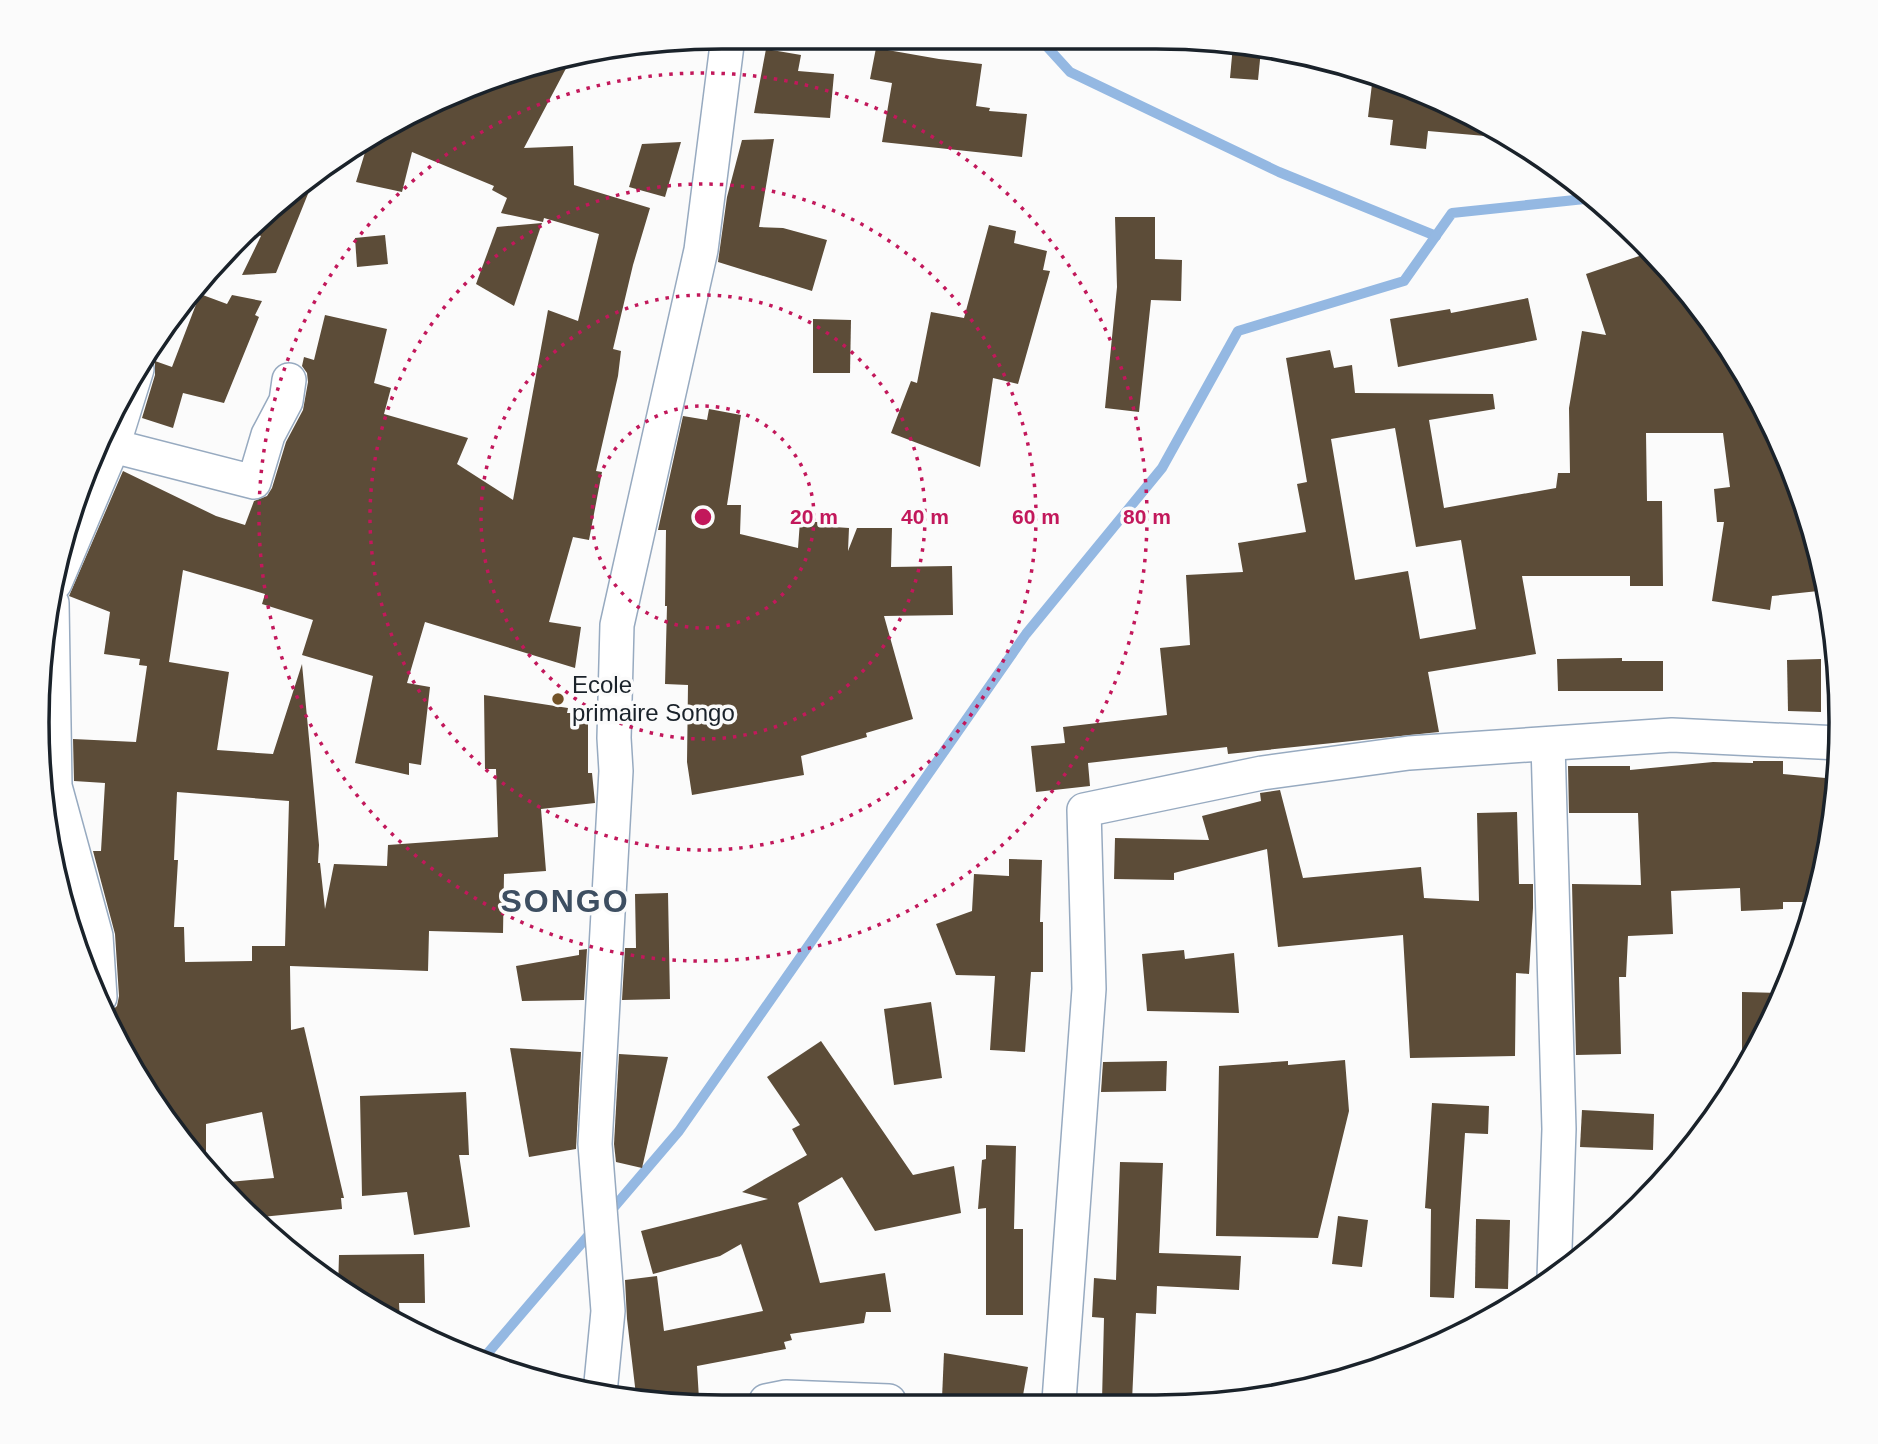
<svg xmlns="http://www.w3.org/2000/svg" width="1878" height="1444" viewBox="0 0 1878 1444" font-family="Helvetica,sans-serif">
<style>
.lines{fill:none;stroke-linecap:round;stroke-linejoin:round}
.stream{stroke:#94b8e2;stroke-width:10}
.building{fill:#5c4c38;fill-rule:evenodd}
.street-casing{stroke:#97aac0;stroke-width:36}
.street{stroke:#fff;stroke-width:33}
.ring{fill:none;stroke:#c2185b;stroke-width:3.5;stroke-dasharray:3.5 7}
.poi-dot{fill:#715228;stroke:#fbfbfb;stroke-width:2.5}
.labels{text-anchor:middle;stroke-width:7;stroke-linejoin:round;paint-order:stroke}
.poi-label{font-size:24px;fill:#1a222a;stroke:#fbfbfb;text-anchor:start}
.district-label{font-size:32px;font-weight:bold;letter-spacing:2px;fill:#3d4e61;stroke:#fbfbfb}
.rim{fill:none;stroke:#1a222a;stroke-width:3.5}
.centre{fill:#c2185b;stroke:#fbfbfb;stroke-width:3.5}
.ring-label{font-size:21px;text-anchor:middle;font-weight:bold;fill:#c2185b;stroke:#fbfbfb;stroke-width:7;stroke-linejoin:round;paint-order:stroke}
</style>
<rect width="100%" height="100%" fill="#fbfbfb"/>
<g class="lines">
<!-- stream -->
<g class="stream">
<polyline points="1039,38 1070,72 1279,172 1436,236"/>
<polyline points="609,1213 679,1131 1026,634 1162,468 1238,331 1404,281 1452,213 1594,198"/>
<polyline points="481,1361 593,1230"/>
</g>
</g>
<!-- building -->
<g class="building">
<polygon points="1233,45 1261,50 1258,80 1230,78"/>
<polygon points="876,48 939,59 982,64 976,106 990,108 989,111 1027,114 1022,157 882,142 892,83 870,79"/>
<polygon points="766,49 801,55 798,71 834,74 830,118 754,113"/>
<path d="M572,57L524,148L573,146L574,185L650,208L633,265L613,349L621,351L618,376L596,471L602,472L589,540L573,537L549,622L581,627L575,668L425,622L407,683L430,687L421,765L409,763V775L355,763L373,676L302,655L313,620L262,604L265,594L183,570L169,662L229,672L217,750L273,754L302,664L319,845L318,863H320L325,909L334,864L387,866L388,845L498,837L496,769H485L484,695L568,708L567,713H588V773H592L595,803L541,809L546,871L504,874L503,933L429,931L428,971L290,966L291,1030L304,1027L344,1198H341L342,1209L252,1218L238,1207L218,1183L274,1178L262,1112L206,1124V1168L152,1102L108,1014L117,1006L119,996L115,934L93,851H101L105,783L74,781L73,739L136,742L147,666L139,665L140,659L104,654L110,612L69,596L123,471L216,516L245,525L254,501L267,496L272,488L286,442L303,410L308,382L307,373L302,366L304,357L314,360L325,315L387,329L374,383L391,388L384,414L468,438L457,464L513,500L548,310L578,321L599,234L544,218L543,222L501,213L507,198L492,190L494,186L412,152L402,192L356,182L370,136L379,129L544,60ZM177,792L289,801L285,946H252V961L185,962L184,927H174L178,860H174Z"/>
<polygon points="1372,84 1412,88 1459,108 1508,138 1428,131 1426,149 1390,145 1393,120 1368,117"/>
<polygon points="774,139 759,227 783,228 827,240 812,291 718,262 727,197 742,140"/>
<polygon points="681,142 665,197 629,187 642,144"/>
<polygon points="314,179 276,273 242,275 261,236 248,230"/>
<polygon points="1115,217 1155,217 1155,259 1182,260 1181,301 1151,300 1139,412 1105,408 1117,287"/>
<polygon points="542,223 514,306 476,284 497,227"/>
<polygon points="989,225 1016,231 1014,243 1047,251 1043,270 1050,271 1018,384 993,378 980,467 891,433 911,381 917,383 931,312 964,318"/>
<polygon points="385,235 388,264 357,267 355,238"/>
<path d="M1651,252L1671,270L1726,342L1789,460L1828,590L1772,596L1770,610L1712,601L1724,522H1717L1714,489L1730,487L1723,433H1646L1647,501H1662L1663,586H1630V576H1522L1536,654L1428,672L1439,732L1228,754L1227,747L1088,763L1090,786L1036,792L1031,746L1065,743L1063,727L1167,715L1160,648L1190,645L1186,575L1243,572L1238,543L1306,532L1297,484L1307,482L1286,358L1330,350L1334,368L1352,365L1355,393L1493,394L1495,409L1429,420L1444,508L1556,488L1558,473H1570L1569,408L1582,331L1606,335L1586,274ZM1395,428L1416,547L1461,540L1476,629L1420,639L1408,571L1355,580L1331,439Z"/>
<polygon points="200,294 227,304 232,295 262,301 255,315 259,317 224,403 183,393 173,428 142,418 155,375 155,361 172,367"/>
<polygon points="1528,298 1537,340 1398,367 1390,319 1450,309 1451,313"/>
<polygon points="813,319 851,320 850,373 813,373"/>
<polygon points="709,409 741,415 727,505 741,505 740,534 798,548 800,521 834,523 834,527 849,528 848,551 857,528 892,528 891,567 952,566 953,615 884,616 913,719 866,733 867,737 801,756 804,775 692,795 687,762 688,685 665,684 667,606 665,606 666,530 658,530 683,416 707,420"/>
<polygon points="1622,658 1622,661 1663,661 1663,691 1558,691 1557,659"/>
<polygon points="1821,659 1821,712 1788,711 1787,660"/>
<polygon points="1753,761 1783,761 1783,774 1836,779 1828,856 1814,902 1783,902 1783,909 1741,911 1740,888 1671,891 1673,934 1628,936 1626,977 1619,977 1621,1054 1576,1055 1572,884 1641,885 1638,813 1569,813 1568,766 1630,766 1630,770 1713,762 1753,763"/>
<polygon points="1280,790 1303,878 1421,867 1424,898 1479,901 1477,813 1517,812 1519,884 1533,884 1533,908 1529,974 1516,973 1515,1056 1410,1058 1403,935 1278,947 1267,849 1174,873 1174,880 1114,879 1115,838 1209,840 1202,816 1261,801 1260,793"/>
<polygon points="1009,859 1042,860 1040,922 1043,922 1043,972 1031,972 1025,1052 990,1050 995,976 956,975 936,924 972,911 974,874 1009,876"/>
<polygon points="668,893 670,999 622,1000 625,948 636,948 635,894"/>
<polygon points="587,949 584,1000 522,1001 516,966 579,955 579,950"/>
<polygon points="1184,950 1185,959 1234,953 1239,1013 1147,1011 1142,954"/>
<polygon points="1742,992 1785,993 1742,1071"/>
<polygon points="931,1002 942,1078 894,1085 884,1009"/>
<polygon points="821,1041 913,1175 954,1166 961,1213 875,1231 842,1177 798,1203 820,1283 885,1273 891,1312 866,1312 864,1323 790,1334 792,1340 784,1342 786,1349 697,1366 699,1399 646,1401 646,1396 636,1395 627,1319 625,1280 657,1276 664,1331 763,1311 741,1244 720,1256 653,1274 641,1231 768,1199 742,1192 807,1155 792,1129 800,1125 767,1077"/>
<polygon points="510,1048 581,1052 576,1149 529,1157"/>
<polygon points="619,1054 668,1057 642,1168 616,1162 614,1144"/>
<polygon points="1345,1060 1349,1111 1318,1238 1216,1236 1219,1066 1288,1061 1288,1065"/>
<polygon points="1167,1061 1166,1091 1101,1092 1103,1062"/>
<polygon points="466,1092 469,1155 459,1155 470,1227 414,1235 407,1192 362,1196 360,1096"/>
<polygon points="1432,1103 1489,1106 1488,1134 1465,1133 1454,1298 1430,1297 1431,1209 1425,1208"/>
<polygon points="1582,1110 1654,1114 1653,1150 1580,1147"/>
<polygon points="986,1145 1016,1146 1014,1229 1023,1229 1023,1315 986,1315 986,1208 978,1209 982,1160 986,1159"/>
<polygon points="1120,1162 1163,1163 1159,1253 1241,1256 1239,1290 1157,1286 1156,1314 1136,1313 1132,1401 1102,1401 1104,1318 1092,1317 1094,1278 1116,1280"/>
<polygon points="1338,1216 1368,1220 1362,1267 1332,1264"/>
<polygon points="1476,1219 1510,1220 1508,1289 1475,1288"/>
<polygon points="424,1254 425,1303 399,1303 400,1323 338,1289 339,1255"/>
<polygon points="944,1353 1028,1367 1022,1401 959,1401 942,1398"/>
</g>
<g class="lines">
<defs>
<g id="street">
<polyline points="113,446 254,482 268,435 286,401 289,380"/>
<polyline points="55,583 113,446 137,369"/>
<polyline points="52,603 55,786 96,936 100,997"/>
<polyline points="1548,744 1559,1129 1554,1278"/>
<polyline points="600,1393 608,1311 595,1144 616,771 614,738 617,625 701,250 728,37"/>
<polyline points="766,1401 786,1397 889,1401"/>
<polyline points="1059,1401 1089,989 1084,810 1262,773 1409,753 1672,735 1839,743"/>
</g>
</defs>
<!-- street casing -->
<use href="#street" class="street-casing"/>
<!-- street -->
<use href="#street" class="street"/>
</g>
<!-- distance rings -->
<g class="ring">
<circle cx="703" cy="517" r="111"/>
<circle cx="703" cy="517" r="222"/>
<circle cx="703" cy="517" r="333"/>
<circle cx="703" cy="517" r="444"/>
</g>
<!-- markers -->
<circle class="poi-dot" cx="558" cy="699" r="7"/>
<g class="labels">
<!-- poi labels -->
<g class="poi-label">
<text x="572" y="693">Ecole<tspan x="572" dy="28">primaire Songo</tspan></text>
</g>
<!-- district labels -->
<g class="district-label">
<text x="565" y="912">SONGO</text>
</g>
</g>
<!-- crop -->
<path d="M0 0H1878V1444H0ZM722 49H1156A673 673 0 0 1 1829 722V722A673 673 0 0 1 1156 1395H722A673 673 0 0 1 49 722V722A673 673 0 0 1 722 49Z" fill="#fbfbfb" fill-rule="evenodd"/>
<path class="rim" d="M722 49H1156A673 673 0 0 1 1829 722V722A673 673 0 0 1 1156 1395H722A673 673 0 0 1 49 722V722A673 673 0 0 1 722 49Z"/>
<circle cx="703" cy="517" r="10" class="centre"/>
<g class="ring-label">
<text x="814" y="524">20 m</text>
<text x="925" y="524">40 m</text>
<text x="1036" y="524">60 m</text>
<text x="1147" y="524">80 m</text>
</g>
</svg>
